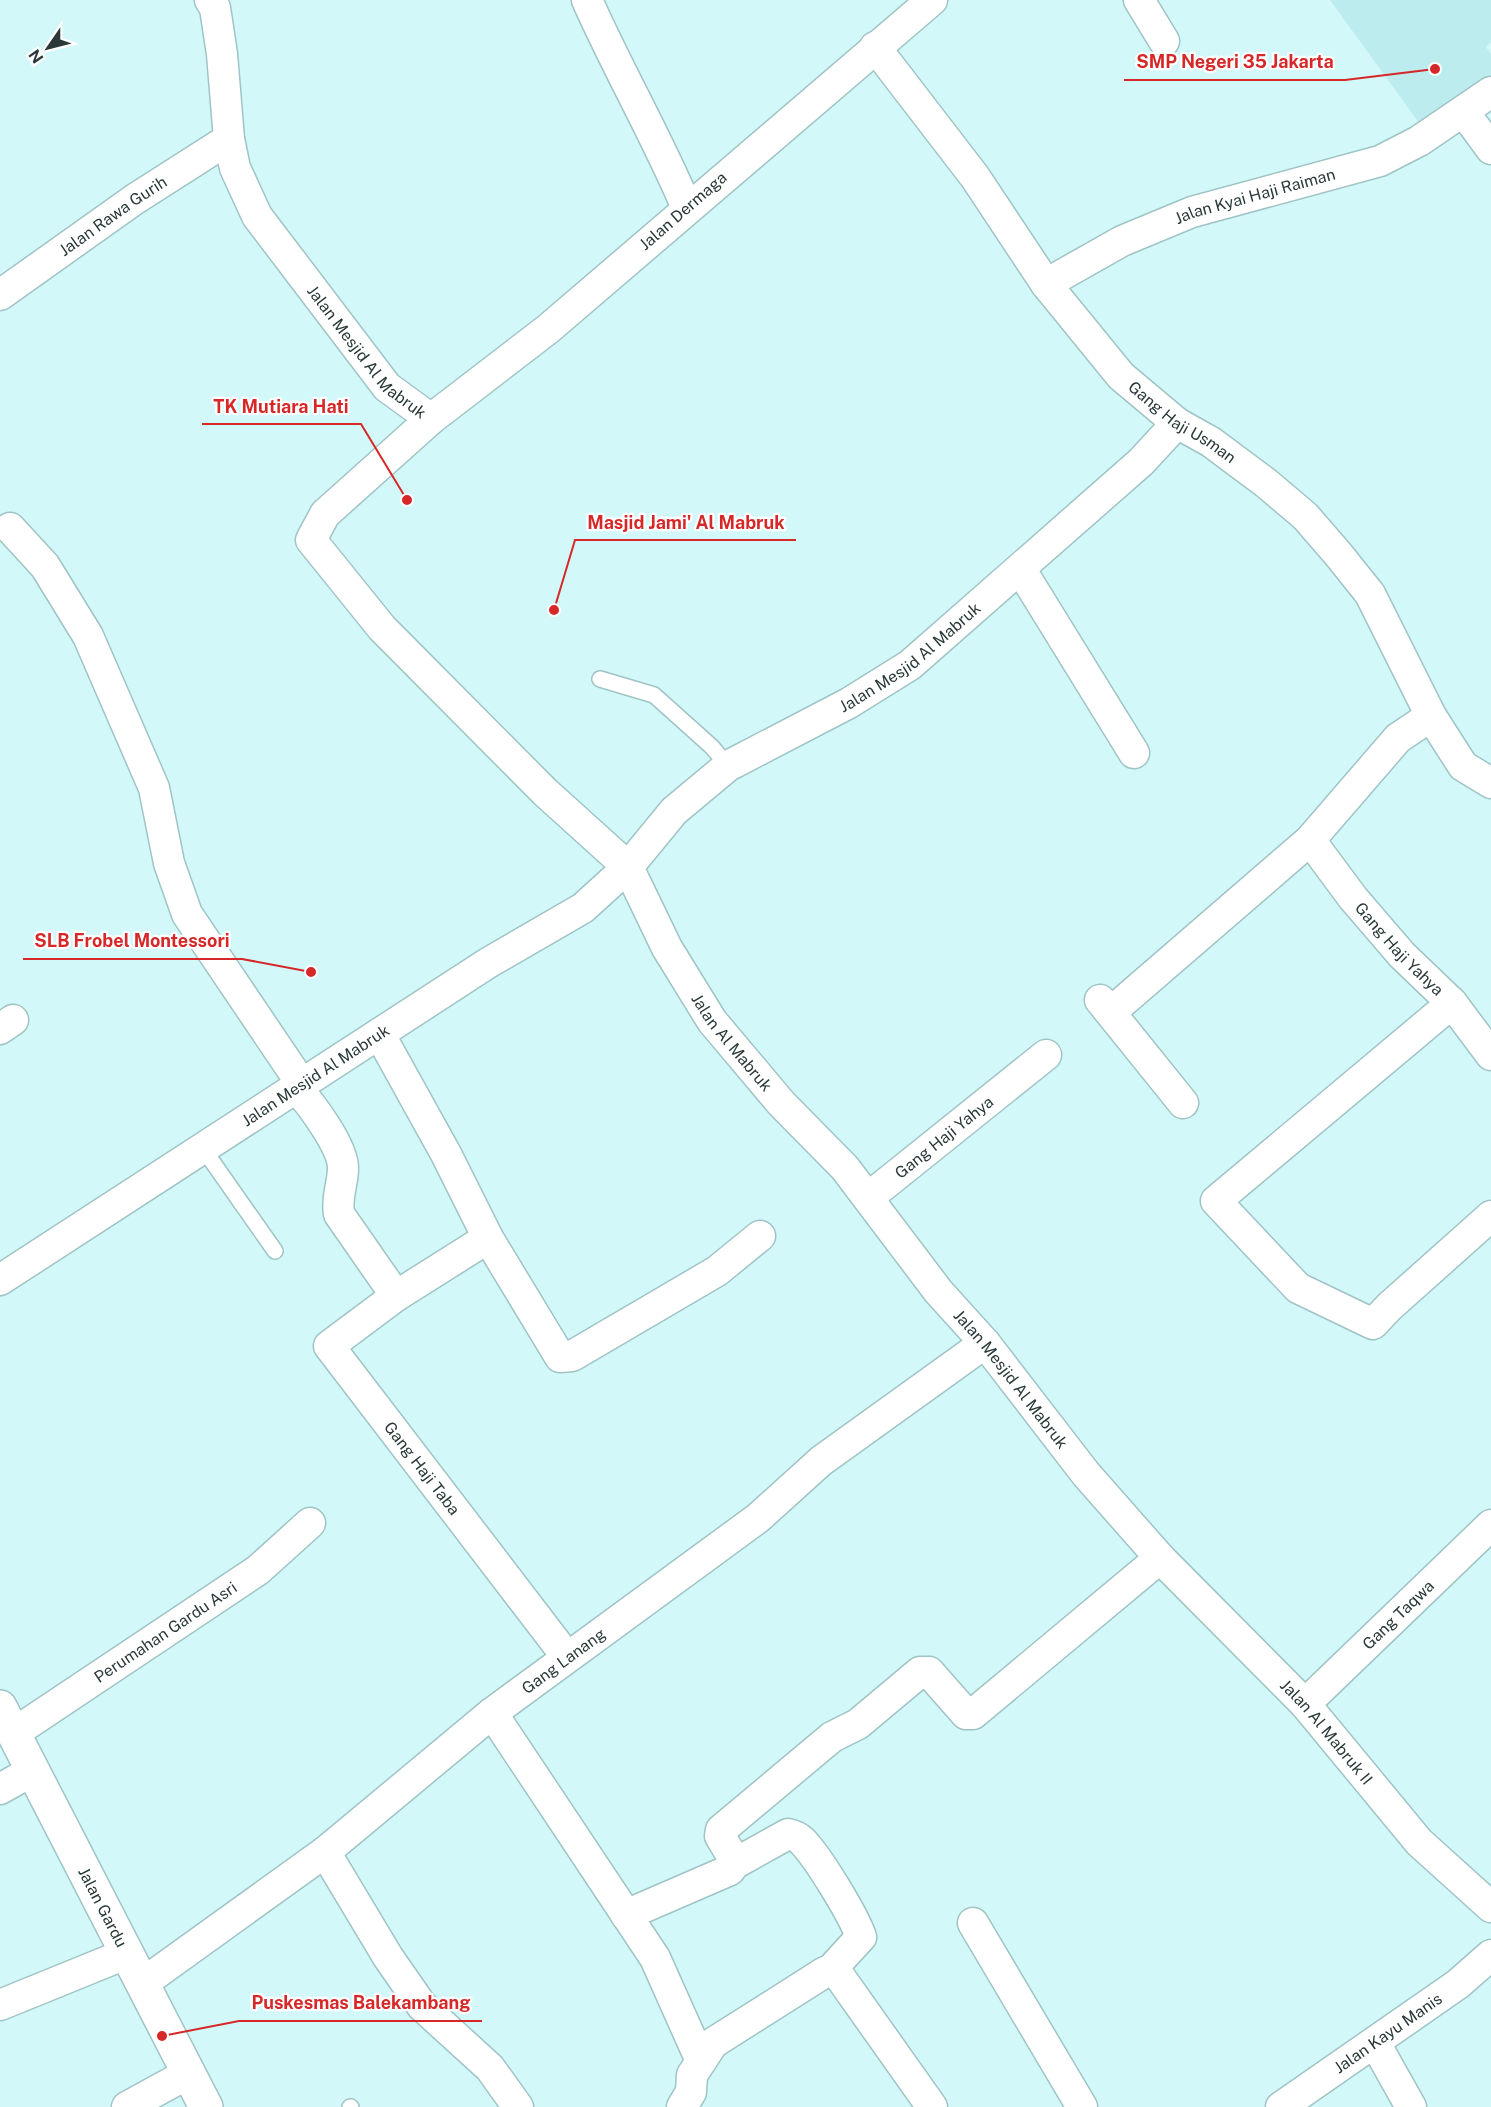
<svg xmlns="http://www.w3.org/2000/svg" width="1491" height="2107" viewBox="0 0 1491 2107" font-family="'Public Sans',sans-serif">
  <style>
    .built { fill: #bdecee }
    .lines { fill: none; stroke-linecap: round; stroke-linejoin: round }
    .lane-casing { stroke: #a0c4c5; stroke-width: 18 }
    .street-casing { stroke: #a0c4c5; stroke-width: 33 }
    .secondary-casing { stroke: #a0c4c5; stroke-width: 36 }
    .lane { stroke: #fff; stroke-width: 15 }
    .street { stroke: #fff; stroke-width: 30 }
    .secondary { stroke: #fff; stroke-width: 33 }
    .labels { text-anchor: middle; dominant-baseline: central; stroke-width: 4.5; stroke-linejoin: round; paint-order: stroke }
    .street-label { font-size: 16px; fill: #2b393a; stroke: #fff }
    .leader { fill: none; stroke: #d62828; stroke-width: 2 }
    .callout-dot { fill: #d62828; stroke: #fff; stroke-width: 2 }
    .callout-label { font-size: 18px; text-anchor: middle; font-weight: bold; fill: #d62828; stroke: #fff; stroke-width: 4.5; stroke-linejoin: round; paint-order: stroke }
  </style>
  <rect width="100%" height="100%" fill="#d3f8fa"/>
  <!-- built -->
  <path class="built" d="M 1330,0 L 1491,0 L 1491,42 L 1486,47 L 1491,54 L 1491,83 L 1425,131 Z"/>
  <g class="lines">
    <!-- lane casing -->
    <g class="lane-casing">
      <path id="lane" d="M 600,679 L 654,695 L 712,747 L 728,766
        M 202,1147 L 275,1251
        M 350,2107 L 351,2107"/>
    </g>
    <!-- street casing -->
    <g class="street-casing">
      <g id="street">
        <path id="s1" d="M 210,0 L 215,8 L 222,54 L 229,139 L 235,168 L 257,216 L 387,387 L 431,419"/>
        <path d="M 587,0 C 618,70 657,137 687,208"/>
        <path id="s2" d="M 932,0 L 548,329 L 431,419 L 325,514 L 311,540 L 382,628 L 545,792 L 628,867 L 667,948 L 712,1021 L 781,1103 L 845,1168 L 938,1291 L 985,1343 L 1086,1474 L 1160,1558 L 1305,1704 L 1419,1842 L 1491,1907"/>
        <path d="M 1139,0 L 1164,41"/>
        <path id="s3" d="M 875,47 L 975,177 L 1046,284 L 1121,376 L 1177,423 L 1211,442 L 1266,483 L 1305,516 L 1338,554 L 1370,594 L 1431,716 L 1463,766 L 1491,783"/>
        <path d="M 1464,112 L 1491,149"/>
        <path id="s4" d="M 1046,284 L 1122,241 L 1192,212 L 1380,161 L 1419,141 L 1491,92"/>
        <path id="s5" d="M 0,295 L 135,199 L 229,139"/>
        <path d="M 10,528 L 45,566 L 88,636 L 154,788 L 169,863 L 187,914 L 301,1083"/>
        <path d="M 1021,570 L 1134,753"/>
        <path id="s6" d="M 1310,840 L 1353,898 L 1402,955 L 1452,1003 L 1491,1055"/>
        <path d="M 1100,1000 L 1183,1103"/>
        <path d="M 1452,1003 L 1216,1201 L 1298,1288 L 1373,1324 L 1389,1307 L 1491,1216"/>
        <path d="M 1111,1012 L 1310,840 L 1398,738 L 1431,716"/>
        <path d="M 0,1029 L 13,1020"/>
        <path d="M 380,1035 L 446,1154 L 488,1238 L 560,1357 L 572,1356 L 717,1271 L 760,1236"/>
        <path d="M 296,1087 C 310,1103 343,1146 343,1168 C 343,1185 336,1195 339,1214 L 396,1296"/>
        <path id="s7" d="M 869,1197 L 1046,1055"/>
        <path id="s8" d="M 488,1238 L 396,1296 L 329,1346 L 567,1657"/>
        <path id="s9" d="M 0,1280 L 488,963 L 583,908 L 628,867 L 674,811 L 728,766 L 849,703 L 910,665 L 1141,462 L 1177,423"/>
        <path id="s10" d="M 1305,1704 L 1491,1525"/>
        <path d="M 492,1713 L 655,1958 L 701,2061"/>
        <path id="s11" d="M 14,1733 L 258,1570 L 310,1523"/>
        <path d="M 0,1789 L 32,1771"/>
        <path d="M 325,1852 L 388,1957 L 422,2006 L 490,2068 L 518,2107"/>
        <path d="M 734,1864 L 788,1834 C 792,1835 798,1837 801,1840 C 817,1855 854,1916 861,1937 L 829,1972"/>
        <path d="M 626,1915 L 730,1870 L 735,1861 L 720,1836 L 721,1830 L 832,1737 L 858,1724 L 920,1672 L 929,1672 L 966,1714 L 973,1714 L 1160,1558"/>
        <path d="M 973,1923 L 1082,2107"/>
        <path id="s12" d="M 143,1983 L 325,1852 L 492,1713 L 758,1518 L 821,1461 L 985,1343"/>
        <path d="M 0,2005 L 128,1953"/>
        <path d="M 1375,2043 L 1411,2107"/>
        <path d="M 127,2107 L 189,2073"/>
        <path d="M 682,2107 L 691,2092 L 692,2075 L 713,2043 L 825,1972 L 833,1972 L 840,1977 L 932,2107"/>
        <path id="s13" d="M 1281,2107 L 1458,1984 L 1491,1955"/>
      </g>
    </g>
    <!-- secondary casing -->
    <g class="secondary-casing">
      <g id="secondary">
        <path id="s14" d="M 0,1707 L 206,2107"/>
      </g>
    </g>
    <!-- lane -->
    <use href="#lane" class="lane"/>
    <!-- street -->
    <use href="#street" class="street"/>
    <!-- secondary -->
    <use href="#secondary" class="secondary"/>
  </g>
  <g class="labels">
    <!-- street labels -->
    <g class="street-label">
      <text stroke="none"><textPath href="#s4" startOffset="228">Jalan Kyai Haji Raiman</textPath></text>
      <text transform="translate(683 211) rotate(-41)">Jalan Dermaga</text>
      <text stroke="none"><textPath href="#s5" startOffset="138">Jalan Rawa Gurih</textPath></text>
      <text stroke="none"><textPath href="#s1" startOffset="399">Jalan Mesjid Al Mabruk</textPath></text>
      <text stroke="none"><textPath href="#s3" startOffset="488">Gang Haji Usman</textPath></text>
      <text stroke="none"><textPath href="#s9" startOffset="1108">Jalan Mesjid Al Mabruk</textPath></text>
      <text stroke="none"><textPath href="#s6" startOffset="141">Gang Haji Yahya</textPath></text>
      <text stroke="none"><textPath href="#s2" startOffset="1486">Jalan Al Mabruk</textPath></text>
      <text stroke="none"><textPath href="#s9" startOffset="376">Jalan Mesjid Al Mabruk</textPath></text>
      <text stroke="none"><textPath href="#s7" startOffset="96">Gang Haji Yahya</textPath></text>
      <text stroke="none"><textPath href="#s2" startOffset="1924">Jalan Mesjid Al Mabruk</textPath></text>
      <text stroke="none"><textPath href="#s8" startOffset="346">Gang Haji Taba</textPath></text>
      <text stroke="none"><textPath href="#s10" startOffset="129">Gang Taqwa</textPath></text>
      <text stroke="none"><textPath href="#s11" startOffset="182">Perumahan Gardu Asri</textPath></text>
      <text stroke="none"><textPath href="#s12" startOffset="530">Gang Lanang</textPath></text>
      <text stroke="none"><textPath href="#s2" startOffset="2398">Jalan Al Mabruk II</textPath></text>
      <text stroke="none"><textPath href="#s14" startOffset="225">Jalan Gardu</textPath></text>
      <text stroke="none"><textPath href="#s13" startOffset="130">Jalan Kayu Manis</textPath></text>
    </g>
  </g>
  <!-- callouts -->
  <path class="leader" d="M1435 69L1345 80H1124M407 500L361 424H202M554 610L575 540H796M311 972L242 959H23M162 2036L239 2021H482"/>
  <g class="callout-dot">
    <circle cx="1435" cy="69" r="6"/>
    <circle cx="407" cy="500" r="6"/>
    <circle cx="554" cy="610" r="6"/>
    <circle cx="311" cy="972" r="6"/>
    <circle cx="162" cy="2036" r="6"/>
  </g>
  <g class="callout-label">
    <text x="1235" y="68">SMP Negeri 35 Jakarta</text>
    <text x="281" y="413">TK Mutiara Hati</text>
    <text x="686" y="529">Masjid Jami' Al Mabruk</text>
    <text x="132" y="947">SLB Frobel Montessori</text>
    <text x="361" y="2009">Puskesmas Balekambang</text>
  </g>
  <!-- north arrow -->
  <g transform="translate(48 48) rotate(235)" stroke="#ffffff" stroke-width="4.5" paint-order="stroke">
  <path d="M0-4.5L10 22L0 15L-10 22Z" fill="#2b393a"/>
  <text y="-9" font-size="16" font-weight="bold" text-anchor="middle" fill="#2b393a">N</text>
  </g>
</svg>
